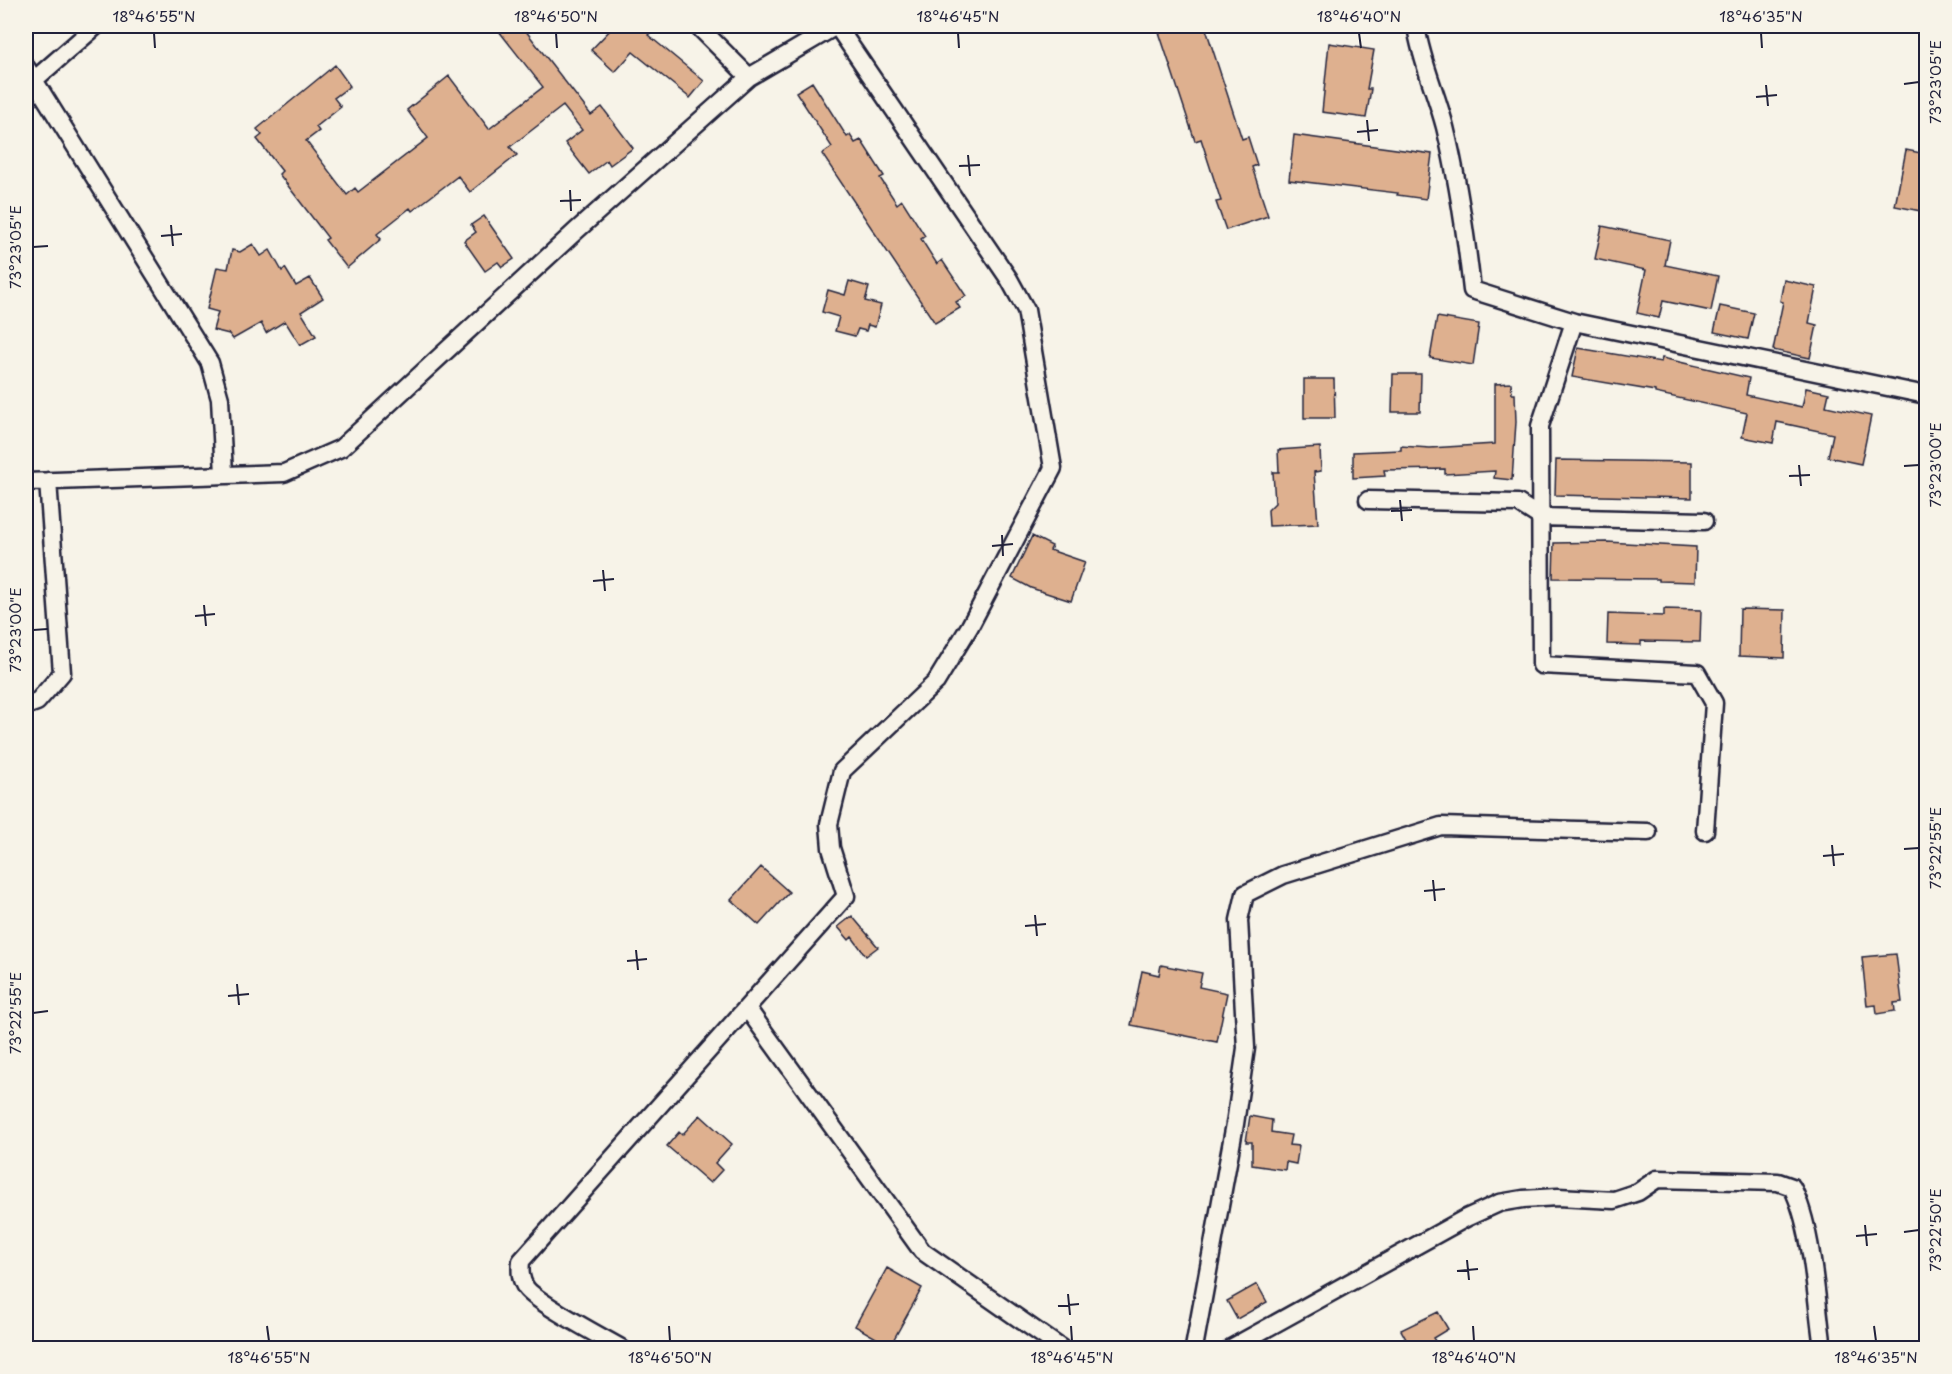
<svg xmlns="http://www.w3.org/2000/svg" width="1952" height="1374" viewBox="0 0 1952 1374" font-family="'Playpen Sans',sans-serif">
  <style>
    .building { fill: #deb08f; stroke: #22223b; stroke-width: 1.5 }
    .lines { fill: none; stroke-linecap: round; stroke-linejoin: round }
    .street-casing { stroke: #22223b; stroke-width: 21 }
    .street { stroke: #f7f3e8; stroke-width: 16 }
    .ticks { fill: none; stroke: #22223b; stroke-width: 2 }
    .neatline { fill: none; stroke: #22223b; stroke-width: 2 }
    .ticks-label { font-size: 15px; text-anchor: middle; fill: #22223b }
  </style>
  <rect width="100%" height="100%" fill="#f7f3e8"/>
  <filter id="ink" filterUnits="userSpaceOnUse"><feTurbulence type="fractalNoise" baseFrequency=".0167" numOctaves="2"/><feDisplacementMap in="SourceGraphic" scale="12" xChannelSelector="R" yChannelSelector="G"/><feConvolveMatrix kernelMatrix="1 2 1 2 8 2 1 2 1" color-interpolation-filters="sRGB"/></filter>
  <g filter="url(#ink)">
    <!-- building -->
    <path class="building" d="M 495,26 L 522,26 L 591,115 L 602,107 L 633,148 L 610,165 L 607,160 L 589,174 L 565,143 L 582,130 L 563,106 L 510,147 L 517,155 L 470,192 L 458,176 L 412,211 L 410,208 L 377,234 L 381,239 L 347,268 L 325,240 L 328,238 L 279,174 L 282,171 L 257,139 L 262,135 L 257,129 L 335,65 L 350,86 L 334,98 L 341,107 L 316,127 L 319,131 L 306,141 L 347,195 L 355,188 L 358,192 L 428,138 L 407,110 L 449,76 L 489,129 L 543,87 Z
      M 614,26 L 657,26 L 648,35 L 704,81 L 690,98 L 633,52 L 615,72 L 591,50 Z
      M 1157,26 L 1205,26 L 1242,139 L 1248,137 L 1257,165 L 1252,167 L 1268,216 L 1226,230 L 1216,202 L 1221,201 L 1201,139 L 1195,141 Z
      M 1329,43 L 1374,50 L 1367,89 L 1371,89 L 1366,118 L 1322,112 Z
      M 812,82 L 847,137 L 850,135 L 855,143 L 861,140 L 884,176 L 880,178 L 897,204 L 902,200 L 925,236 L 921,239 L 937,264 L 942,260 L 966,296 L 956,302 L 960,308 L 935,323 L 822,154 L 832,147 L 796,92 Z
      M 1294,135 L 1432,154 L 1426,199 L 1397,195 L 1398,193 L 1289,180 Z
      M 1906,150 L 1926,154 L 1926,212 L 1895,206 Z
      M 484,216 L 514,259 L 502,267 L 498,262 L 485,271 L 464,241 L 476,232 L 471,225 Z
      M 1602,226 L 1670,240 L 1665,265 L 1718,276 L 1711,311 L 1663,301 L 1659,318 L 1637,313 L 1646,270 L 1595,259 Z
      M 253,244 L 261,256 L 270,250 L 282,271 L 285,268 L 296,286 L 310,278 L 323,298 L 301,312 L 316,336 L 300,345 L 285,321 L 266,333 L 261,323 L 233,339 L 229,334 L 213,330 L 218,312 L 207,309 L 217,267 L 228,269 L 232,250 L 240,252 Z
      M 1784,280 L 1816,287 L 1809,323 L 1817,325 L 1810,358 L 1773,350 L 1783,302 L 1780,301 Z
      M 849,281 L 869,287 L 865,301 L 881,305 L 875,327 L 868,325 L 866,331 L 858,329 L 855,336 L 835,331 L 839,317 L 822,312 L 828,290 L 845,295 Z
      M 1720,306 L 1754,313 L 1748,339 L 1714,332 Z
      M 1437,317 L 1479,324 L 1473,365 L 1430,358 Z
      M 1578,348 L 1661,362 L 1662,358 L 1749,378 L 1746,395 L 1802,407 L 1806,388 L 1829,393 L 1826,406 L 1871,416 L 1861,464 L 1828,457 L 1833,434 L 1777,422 L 1773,443 L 1742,437 L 1747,413 L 1655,393 L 1655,391 L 1572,377 Z
      M 1393,374 L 1421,374 L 1420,412 L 1392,412 Z
      M 1304,379 L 1334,379 L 1335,418 L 1304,418 Z
      M 1511,383 L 1512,394 L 1515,394 L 1516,422 L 1512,480 L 1494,478 L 1495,471 L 1445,474 L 1445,469 L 1384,470 L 1385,476 L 1353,478 L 1353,452 L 1401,450 L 1401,446 L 1430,448 L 1495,444 L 1495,384 Z
      M 1320,447 L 1321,471 L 1314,472 L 1318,524 L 1269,526 L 1268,510 L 1275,503 L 1273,472 L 1279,472 L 1278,450 Z
      M 1556,460 L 1692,462 L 1692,498 L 1555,495 Z
      M 1032,536 L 1052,546 L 1050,550 L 1085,562 L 1071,601 L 1031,588 L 1012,578 Z
      M 1607,542 L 1696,547 L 1695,582 L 1659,581 L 1659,579 L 1553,578 L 1554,543 Z
      M 1664,609 L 1701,610 L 1700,642 L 1641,641 L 1641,645 L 1607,644 L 1608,614 L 1664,616 Z
      M 1740,609 L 1785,610 L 1784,658 L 1739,656 Z
      M 761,867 L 789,892 L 759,925 L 731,900 Z
      M 852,916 L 878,947 L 866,956 L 852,937 L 849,940 L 838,927 Z
      M 1896,954 L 1902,1002 L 1894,1003 L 1895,1011 L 1877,1014 L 1876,1005 L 1867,1006 L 1862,957 Z
      M 1161,965 L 1202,973 L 1199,987 L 1227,993 L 1217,1042 L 1131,1025 L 1142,971 L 1159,975 Z
      M 700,1115 L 732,1144 L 715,1163 L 722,1170 L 710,1183 L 667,1146 L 679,1132 L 682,1135 Z
      M 1250,1116 L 1272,1120 L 1271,1132 L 1291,1135 L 1289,1145 L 1299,1146 L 1296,1164 L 1286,1162 L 1285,1170 L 1252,1165 L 1252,1142 L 1246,1142 Z
      M 887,1268 L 922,1288 L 890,1346 L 855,1326 Z
      M 1257,1284 L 1267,1302 L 1237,1319 L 1227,1301 Z
      M 1438,1312 L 1448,1329 L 1433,1338 L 1440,1348 L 1411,1348 L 1401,1330 Z"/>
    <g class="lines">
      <!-- street casing -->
      <g class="street-casing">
        <path id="street" d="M 698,26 L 749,77
          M 1416,26 C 1421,61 1436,92 1445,127 C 1458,180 1466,236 1472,290 L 1574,322 L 1540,426 L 1541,665 L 1697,673 L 1714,703 L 1705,831
          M 26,67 L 210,363 L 220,399 L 224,474
          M 26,87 L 96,26
          M 1574,322 L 1926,395
          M 26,482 L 284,473 L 341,448 L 577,230 L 749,77 L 836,26
          M 1368,500 L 1518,503 L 1540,517 L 1704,521
          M 26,706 L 37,702 L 62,673 L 48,481
          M 747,1008 L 922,1251 L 1061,1348
          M 621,1348 C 602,1337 537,1303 526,1288 C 520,1279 520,1271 521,1261 L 846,896 L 831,848 L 829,824 L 842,771 L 936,682 L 970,626 L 1053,468 L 1026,310 L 1009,279 L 837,26
          M 1194,1348 L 1235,1124 L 1246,1048 L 1239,920 L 1245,894 L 1283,875 L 1441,826 L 1648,832
          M 1231,1348 L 1466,1218 L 1499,1203 L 1523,1199 L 1558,1197 L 1614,1200 L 1638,1192 L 1657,1179 L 1778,1182 L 1792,1187 C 1813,1228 1816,1301 1823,1348"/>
      </g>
      <!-- street -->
      <use href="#street" class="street"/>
    </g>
  </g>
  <!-- ticks -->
  <path class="ticks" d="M 154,33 L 155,48M 556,33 L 557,48M 958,33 L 959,48M 1359,33 L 1361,48M 1761,33 L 1762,48M 1904,84 L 1919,82M 1766,85 L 1768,106M 1756,97 L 1777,95M 1367,120 L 1369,141M 1357,132 L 1378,130M 968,155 L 970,176M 959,166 L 980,165M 570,190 L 571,211M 560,201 L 581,200M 171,225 L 173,246M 161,236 L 182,234M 33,247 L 48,246M 1799,465 L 1801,486M 1904,466 L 1919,465M 1789,476 L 1810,475M 1400,500 L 1402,521M 1391,511 L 1412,510M 1002,535 L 1003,556M 992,546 L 1013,544M 603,570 L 605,591M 593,581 L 614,579M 204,605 L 206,626M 195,616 L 215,614M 33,630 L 48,629M 1832,845 L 1834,866M 1904,849 L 1919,848M 1823,856 L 1844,854M 1433,880 L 1435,901M 1424,891 L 1445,889M 1035,915 L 1037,936M 1025,926 L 1046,924M 636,950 L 638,970M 627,961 L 647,959M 237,984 L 239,1005M 228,996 L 249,994M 33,1013 L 48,1011M 1865,1225 L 1867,1246M 1904,1232 L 1919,1230M 1856,1236 L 1877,1234M 1467,1260 L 1469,1280M 1457,1271 L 1478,1269M 1068,1294 L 1070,1315M 1058,1306 L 1079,1304M 267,1326 L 269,1341M 669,1326 L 670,1341M 1071,1326 L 1072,1341M 1473,1326 L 1474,1341M 1874,1326 L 1876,1341"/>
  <!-- margin -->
  <rect width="1952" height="1374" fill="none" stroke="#f7f3e8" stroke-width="66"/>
  <rect x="33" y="33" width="1886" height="1308" class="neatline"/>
  <g class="ticks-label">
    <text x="154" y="22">18°46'55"N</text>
    <text x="556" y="22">18°46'50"N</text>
    <text x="958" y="22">18°46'45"N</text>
    <text x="1359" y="22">18°46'40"N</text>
    <text x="1761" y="22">18°46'35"N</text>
    <text transform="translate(1936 82) rotate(-90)" y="5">73°23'05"E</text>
    <text transform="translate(16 247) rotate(-90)" y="5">73°23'05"E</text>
    <text transform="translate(1936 465) rotate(-90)" y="5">73°23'00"E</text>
    <text transform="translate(16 630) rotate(-90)" y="5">73°23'00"E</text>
    <text transform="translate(1936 848) rotate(-90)" y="5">73°22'55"E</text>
    <text transform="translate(16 1013) rotate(-90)" y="5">73°22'55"E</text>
    <text transform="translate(1936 1230) rotate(-90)" y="5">73°22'50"E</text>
    <text x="269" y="1363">18°46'55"N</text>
    <text x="670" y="1363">18°46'50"N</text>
    <text x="1072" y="1363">18°46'45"N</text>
    <text x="1474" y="1363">18°46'40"N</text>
    <text x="1876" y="1363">18°46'35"N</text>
  </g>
</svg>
